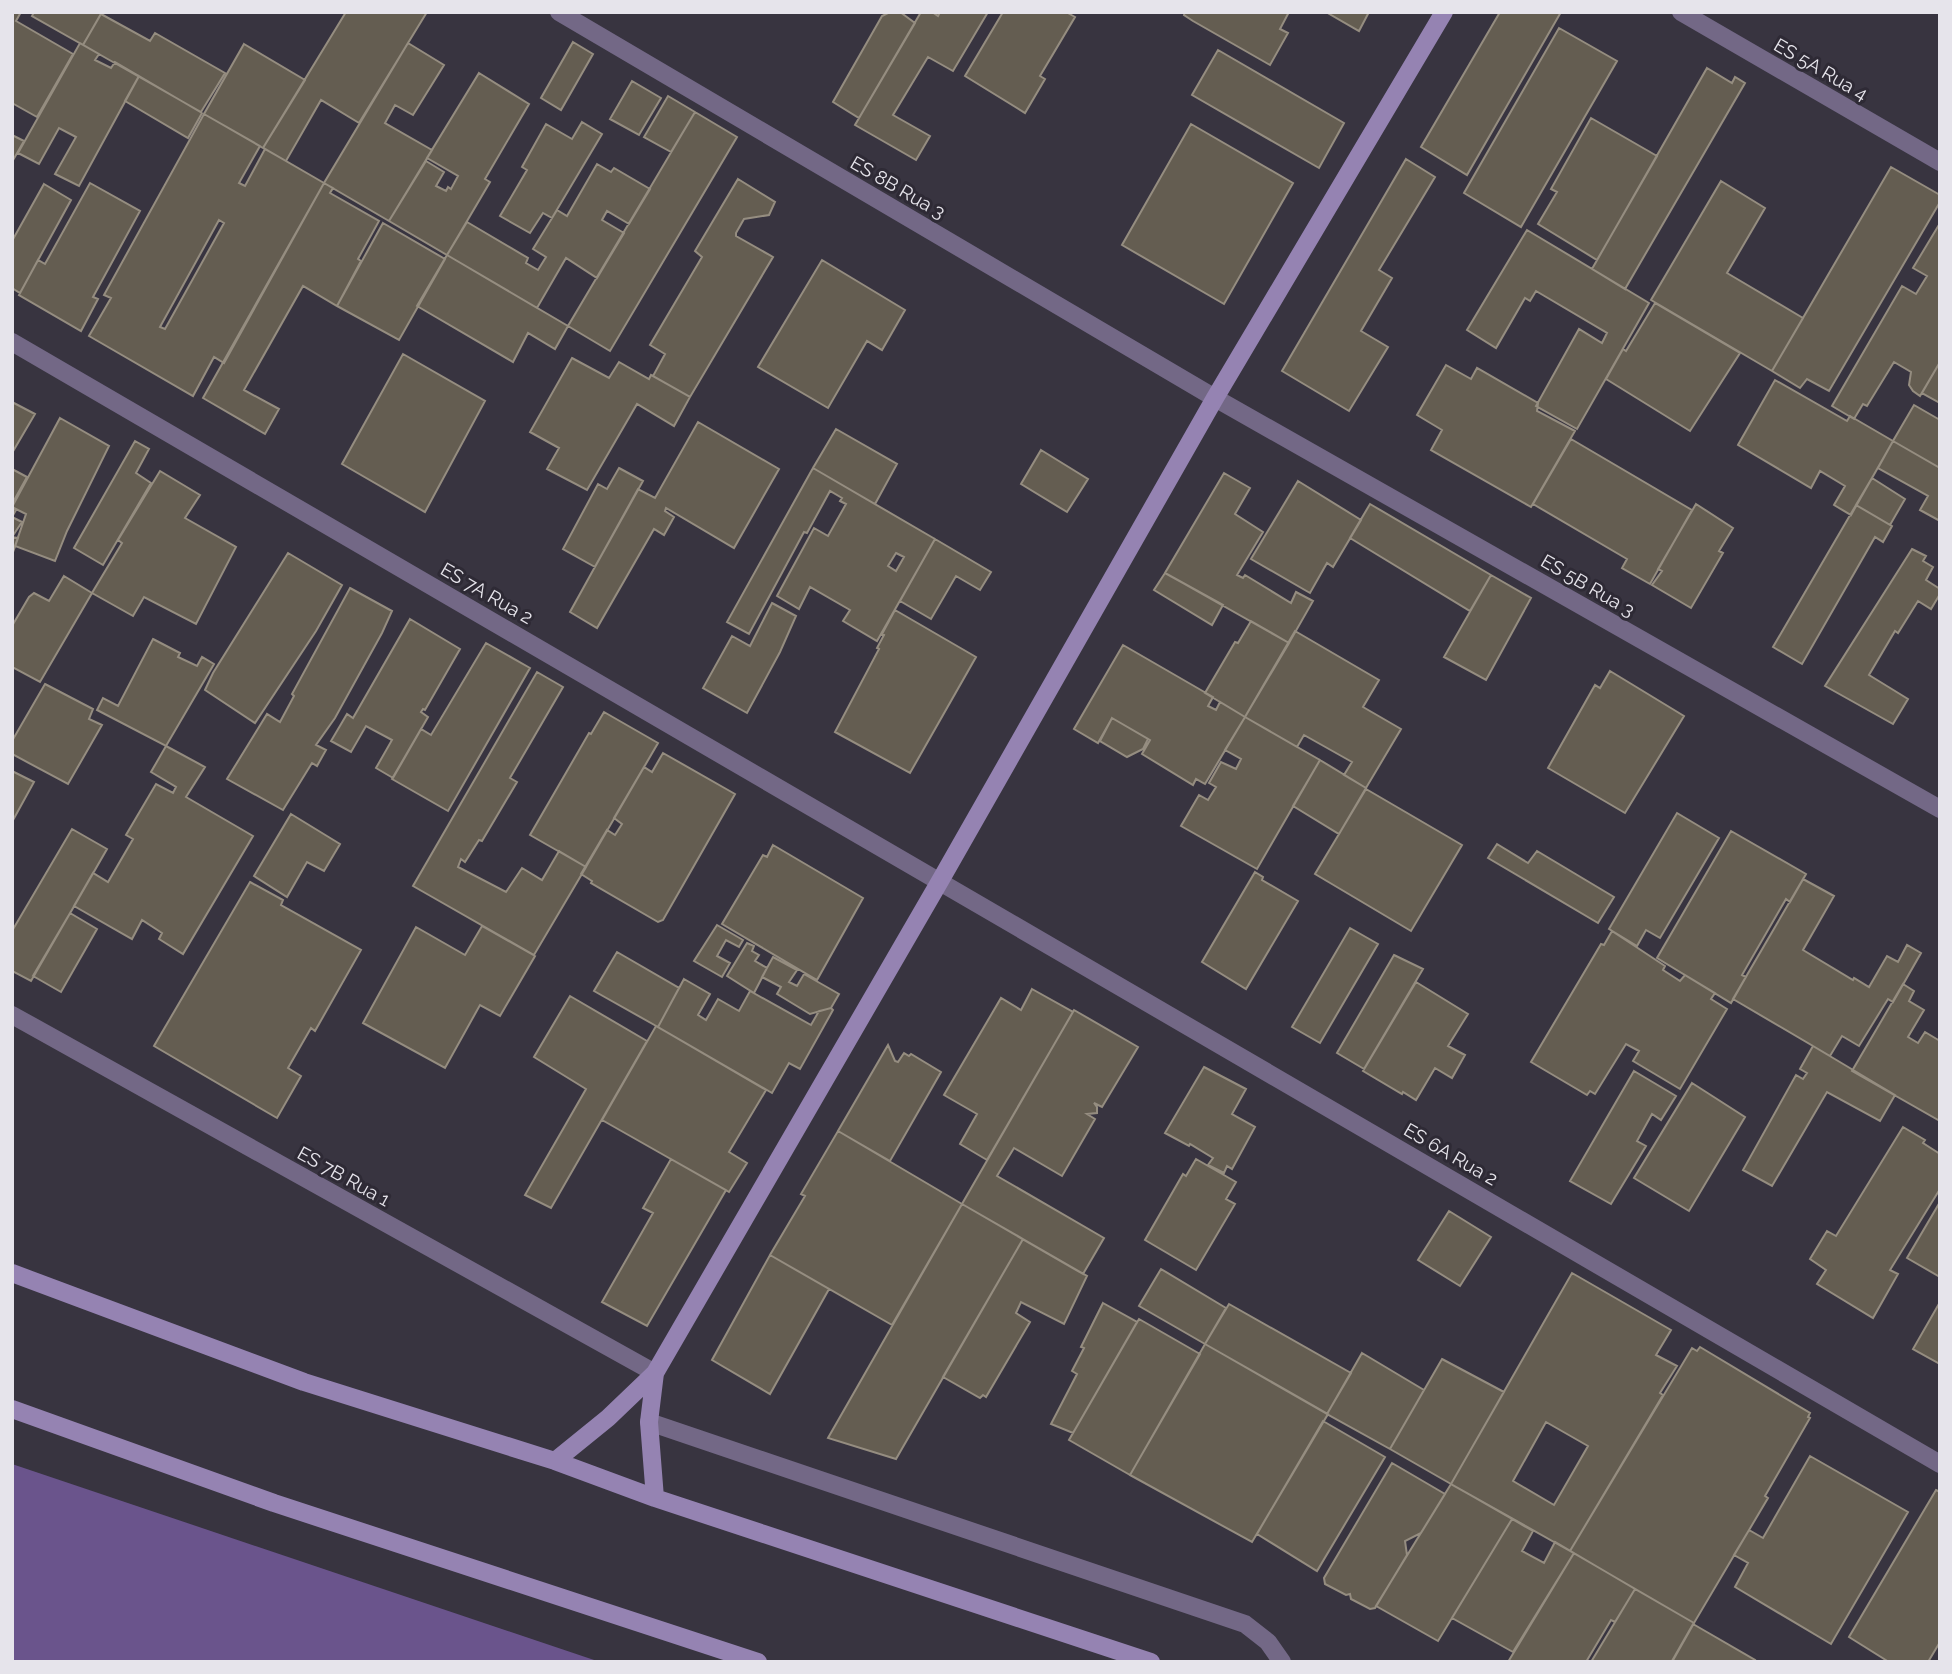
<svg xmlns="http://www.w3.org/2000/svg" width="1952" height="1674" viewBox="0 0 1952 1674" font-family="Raleway,sans-serif">
  <style>
    .green { fill: #6a548c }
    .building { fill: #645d51; stroke: #958d80; stroke-width: 2; fill-rule: evenodd }
    .lines { fill: none; stroke-linecap: round; stroke-linejoin: round }
    .lane { stroke: #736886; stroke-width: 18 }
    .street { stroke: #736886; stroke-width: 18 }
    .secondary { stroke: #9583b2; stroke-width: 18 }
    .labels { text-anchor: middle; dominant-baseline: central; stroke-width: 6; stroke-linejoin: round; paint-order: stroke }
    .street-label { font-size: 19px; fill: #e6e4eb; stroke: #2e2a35 }
  </style>
  <rect width="100%" height="100%" fill="#383440"/>
  <!-- green -->
  <path class="green" d="M 12,1464 L 600,1662 L 12,1662 Z"/>
  <!-- building -->
  <path class="building" d="M 12,12 L 21,12 L 16,21 L 73,54 L 37,117 L 12,103 Z
    M 34,12 L 102,12 L 83,45 L 32,16 Z
    M 346,12 L 427,12 L 359,123 L 321,100 L 286,161 L 263,148 Z
    M 890,12 L 900,12 L 915,23 L 859,118 L 833,102 L 882,16 Z
    M 921,12 L 932,12 L 938,16 L 940,12 L 988,12 L 953,71 L 928,57 L 893,115 L 930,136 L 916,160 L 855,125 Z
    M 1003,12 L 1066,12 L 1075,17 L 1040,76 L 1045,79 L 1025,113 L 965,76 Z
    M 1185,12 L 1289,12 L 1280,29 L 1288,33 L 1270,65 L 1193,21 L 1184,15 Z
    M 1326,12 L 1369,12 L 1359,31 Z
    M 1500,12 L 1561,12 L 1467,175 L 1421,147 Z
    M 101,14 L 150,41 L 155,33 L 225,73 L 201,112 L 83,45 Z
    M 1559,28 L 1617,61 L 1521,227 L 1464,193 Z
    M 573,42 L 593,54 L 561,110 L 541,98 Z
    M 80,43 L 99,54 L 95,60 L 111,68 L 115,62 L 139,76 L 79,186 L 55,174 L 76,137 L 59,128 L 39,164 L 18,153 Z
    M 408,43 L 444,65 L 413,115 L 395,105 L 385,123 L 432,150 L 389,221 L 324,183 Z
    M 244,44 L 305,80 L 263,148 L 204,114 Z
    M 1218,50 L 1344,123 L 1319,168 L 1192,95 Z
    M 1707,68 L 1732,83 L 1735,77 L 1745,83 L 1625,289 L 1592,269 Z
    M 479,73 L 529,104 L 485,179 L 490,182 L 447,255 L 389,221 L 426,161 L 444,172 L 436,186 L 446,191 L 448,187 L 451,189 L 458,176 L 427,158 Z
    M 139,76 L 202,113 L 188,138 L 125,101 Z
    M 632,81 L 661,98 L 639,135 L 610,119 Z
    M 668,96 L 695,112 L 671,152 L 644,137 Z
    M 695,112 L 737,137 L 610,351 L 568,326 Z
    M 204,114 L 260,146 L 239,183 L 245,186 L 265,149 L 324,183 L 224,363 L 214,357 L 193,396 L 89,336 L 111,298 L 104,295 ZM 219,220 L 224,223 L 165,329 L 160,327 Z
    M 1591,118 L 1657,156 L 1597,260 L 1538,224 L 1557,192 L 1551,189 Z
    M 582,122 L 602,134 L 552,218 L 543,213 L 530,233 L 500,216 L 527,170 L 522,167 L 546,124 L 572,139 Z
    M 1191,124 L 1293,183 L 1224,304 L 1122,245 Z
    M 12,135 L 24,141 L 12,162 Z
    M 1406,159 L 1435,177 L 1379,270 L 1392,278 L 1361,331 L 1388,347 L 1349,411 L 1282,371 Z
    M 597,164 L 611,172 L 614,168 L 650,189 L 629,224 L 607,211 L 602,220 L 624,233 L 597,278 L 566,258 L 537,308 L 447,255 L 467,222 L 528,258 L 526,263 L 538,270 L 546,257 L 533,249 L 557,210 L 567,216 Z
    M 1891,167 L 1940,195 L 1940,202 L 1829,391 L 1807,379 L 1800,388 L 1772,371 Z
    M 738,179 L 775,202 L 769,215 L 744,219 L 736,233 L 736,236 L 773,257 L 690,397 L 653,376 L 665,354 L 650,345 L 702,257 L 695,251 Z
    M 1721,181 L 1765,208 L 1727,273 L 1803,318 L 1772,371 L 1651,300 Z
    M 90,183 L 140,211 L 93,297 L 98,299 L 81,331 L 19,295 L 38,260 L 45,264 Z
    M 324,183 L 333,188 L 330,193 L 379,221 L 358,259 L 361,261 L 337,306 L 303,286 L 244,390 L 279,409 L 265,434 L 203,398 Z
    M 44,184 L 71,200 L 20,293 L 12,288 L 12,241 Z
    M 383,223 L 445,259 L 399,340 L 337,306 Z
    M 1940,223 L 1940,362 L 1920,396 L 1913,391 L 1909,385 L 1911,372 L 1894,362 L 1867,406 L 1863,404 L 1854,419 L 1832,406 L 1902,286 L 1916,294 L 1927,276 L 1913,268 Z
    M 1527,230 L 1649,303 L 1577,429 L 1536,406 L 1579,329 L 1602,343 L 1607,333 L 1536,291 L 1530,301 L 1525,298 L 1496,348 L 1467,330 Z
    M 447,255 L 568,326 L 555,349 L 528,333 L 513,362 L 417,306 Z
    M 822,260 L 905,310 L 882,350 L 867,341 L 828,408 L 758,367 Z
    M 1655,303 L 1740,353 L 1690,431 L 1606,379 L 1623,349 L 1626,351 Z
    M 403,354 L 485,401 L 425,512 L 342,464 Z
    M 572,358 L 609,378 L 619,362 L 649,379 L 651,375 L 690,397 L 674,426 L 637,404 L 587,490 L 547,469 L 559,448 L 530,432 Z
    M 1940,362 L 1940,403 L 1922,393 Z
    M 1446,365 L 1471,379 L 1477,368 L 1538,403 L 1537,411 L 1575,431 L 1531,507 L 1431,450 L 1442,430 L 1417,415 Z
    M 1775,380 L 1847,421 L 1850,416 L 1893,441 L 1851,515 L 1834,505 L 1845,486 L 1820,471 L 1811,488 L 1738,445 Z
    M 12,402 L 35,414 L 12,453 Z
    M 1914,405 L 1940,420 L 1940,468 L 1893,441 Z
    M 60,418 L 109,446 L 67,531 L 55,561 L 15,546 L 26,514 L 12,507 Z
    M 698,422 L 779,469 L 734,548 L 666,508 L 665,511 L 674,517 L 664,535 L 654,529 L 597,628 L 570,612 L 638,489 L 655,498 Z
    M 836,429 L 897,464 L 875,504 L 813,468 Z
    M 1571,439 L 1692,510 L 1650,584 L 1622,568 L 1627,559 L 1533,504 Z
    M 135,441 L 149,449 L 136,473 L 151,483 L 103,565 L 74,548 Z
    M 1893,441 L 1940,468 L 1940,521 L 1920,510 L 1928,496 L 1878,468 Z
    M 1041,450 L 1088,479 L 1067,512 L 1021,484 Z
    M 619,468 L 643,481 L 595,567 L 563,549 L 598,484 L 607,489 Z
    M 813,468 L 935,539 L 877,641 L 843,621 L 850,610 L 810,587 L 799,609 L 777,596 L 814,528 L 828,536 L 846,504 L 840,501 L 842,498 L 830,491 L 807,533 L 804,532 L 749,634 L 727,622 ZM 896,553 L 904,557 L 896,571 L 888,566 Z
    M 12,469 L 27,477 L 12,504 Z
    M 160,471 L 200,495 L 185,518 L 236,547 L 196,624 L 144,597 L 133,616 L 92,593 L 122,543 L 118,540 Z
    M 1224,473 L 1250,488 L 1235,514 L 1263,532 L 1237,575 L 1243,578 L 1245,575 L 1291,603 L 1296,592 L 1313,601 L 1289,643 L 1165,573 Z
    M 1872,478 L 1905,499 L 1890,525 L 1856,505 Z
    M 1298,481 L 1361,520 L 1333,567 L 1327,563 L 1310,593 L 1251,559 Z
    M 1370,504 L 1491,575 L 1470,611 L 1350,538 Z
    M 1696,504 L 1733,528 L 1719,551 L 1723,553 L 1691,608 L 1652,585 L 1662,571 L 1658,569 Z
    M 1856,505 L 1892,526 L 1883,542 L 1875,537 L 1802,664 L 1773,647 Z
    M 12,509 L 16,510 L 12,517 L 22,522 L 12,537 L 18,538 L 12,555 Z
    M 935,539 L 991,572 L 980,590 L 956,576 L 931,619 L 900,601 Z
    M 1912,549 L 1926,556 L 1923,561 L 1933,567 L 1926,580 L 1940,589 L 1940,594 L 1931,609 L 1918,601 L 1898,633 L 1895,631 L 1869,675 L 1908,699 L 1893,724 L 1825,686 Z
    M 288,553 L 342,585 L 316,631 L 255,723 L 205,690 L 213,673 Z
    M 1165,573 L 1223,605 L 1212,625 L 1154,590 Z
    M 1491,575 L 1531,598 L 1486,680 L 1444,657 Z
    M 64,576 L 92,593 L 40,682 L 12,667 L 12,626 L 29,597 L 34,593 L 49,601 Z
    M 350,588 L 392,611 L 382,633 L 335,718 L 316,745 L 326,750 L 317,766 L 312,763 L 283,810 L 227,779 L 267,714 L 280,722 L 294,696 L 292,694 Z
    M 772,603 L 796,616 L 780,652 L 747,713 L 703,688 L 732,636 L 750,646 Z
    M 895,610 L 976,657 L 910,773 L 835,732 L 879,649 L 877,648 L 884,635 L 882,634 Z
    M 410,619 L 460,649 L 425,710 L 423,709 L 421,712 L 428,717 L 393,778 L 376,768 L 392,740 L 366,726 L 351,752 L 331,741 L 347,714 L 353,718 Z
    M 1251,621 L 1289,643 L 1245,717 L 1205,693 L 1235,642 L 1238,643 Z
    M 1295,631 L 1379,680 L 1363,707 L 1401,729 L 1366,788 L 1344,775 L 1352,762 L 1304,735 L 1297,747 L 1245,717 Z
    M 153,639 L 180,653 L 178,657 L 197,666 L 202,657 L 214,664 L 166,746 L 97,710 L 103,698 L 118,706 Z
    M 486,643 L 530,668 L 448,811 L 392,779 L 421,729 L 431,735 Z
    M 1123,645 L 1213,697 L 1208,706 L 1216,710 L 1220,702 L 1245,717 L 1205,784 L 1196,779 L 1193,785 L 1142,754 L 1150,740 L 1112,718 L 1098,743 L 1074,729 Z
    M 1610,671 L 1684,716 L 1625,813 L 1548,768 L 1595,685 L 1600,688 Z
    M 537,672 L 563,687 L 510,778 L 517,782 L 482,841 L 479,840 L 465,862 L 461,859 L 458,867 L 506,892 L 522,868 L 542,880 L 559,851 L 586,867 L 534,955 L 413,886 Z
    M 45,684 L 93,709 L 89,719 L 102,725 L 68,784 L 12,754 L 12,741 Z
    M 604,712 L 658,743 L 586,867 L 530,835 L 589,733 L 591,734 Z
    M 1245,717 L 1320,760 L 1257,869 L 1181,826 L 1199,795 L 1208,800 L 1216,787 L 1209,783 L 1221,762 L 1236,769 L 1241,759 L 1225,750 Z
    M 1112,718 L 1148,739 L 1143,749 L 1127,757 L 1100,741 Z
    M 166,746 L 205,767 L 186,797 L 253,836 L 183,954 L 159,939 L 162,933 L 142,920 L 132,939 L 74,906 L 93,873 L 108,882 L 133,839 L 126,835 L 156,784 L 173,793 L 176,787 L 151,772 Z
    M 663,753 L 735,794 L 663,920 L 658,922 L 591,883 L 592,881 L 581,874 L 607,830 L 615,835 L 622,824 L 614,818 L 644,767 L 652,772 Z
    M 1320,760 L 1366,788 L 1339,834 L 1293,806 Z
    M 12,771 L 34,782 L 12,822 Z
    M 1366,789 L 1462,845 L 1411,931 L 1315,874 Z
    M 1677,813 L 1719,838 L 1660,938 L 1646,930 L 1637,946 L 1609,929 Z
    M 291,814 L 340,844 L 324,871 L 307,862 L 287,897 L 254,876 Z
    M 72,829 L 107,849 L 31,981 L 12,971 L 12,931 Z
    M 1731,831 L 1806,874 L 1790,902 L 1786,899 L 1742,975 L 1746,977 L 1731,1003 L 1657,958 Z
    M 1497,844 L 1528,863 L 1537,851 L 1614,897 L 1598,923 L 1488,858 Z
    M 773,845 L 863,898 L 817,980 L 722,924 L 763,855 L 767,857 Z
    M 1255,872 L 1263,877 L 1262,880 L 1298,901 L 1246,989 L 1202,962 Z
    M 1803,879 L 1834,896 L 1803,950 L 1853,980 L 1854,978 L 1869,987 L 1887,956 L 1898,962 L 1907,945 L 1921,953 L 1893,1002 L 1888,999 L 1859,1046 L 1842,1036 L 1830,1056 L 1733,999 Z
    M 250,882 L 283,900 L 281,905 L 361,950 L 315,1031 L 311,1028 L 288,1068 L 301,1076 L 277,1118 L 154,1046 Z
    M 70,913 L 97,929 L 61,992 L 33,976 Z
    M 717,925 L 743,940 L 739,947 L 726,940 L 717,956 L 730,963 L 722,977 L 694,961 Z
    M 482,926 L 535,956 L 500,1016 L 480,1005 L 445,1068 L 363,1023 L 416,927 L 465,955 Z
    M 1350,928 L 1378,944 L 1320,1043 L 1292,1027 Z
    M 1612,931 L 1665,966 L 1663,970 L 1680,981 L 1685,975 L 1715,993 L 1711,999 L 1727,1009 L 1680,1089 L 1633,1061 L 1639,1051 L 1626,1044 L 1595,1094 L 1590,1091 L 1587,1095 L 1531,1062 L 1601,944 L 1604,945 Z
    M 747,943 L 754,946 L 752,951 L 759,955 L 755,961 L 767,968 L 754,993 L 727,976 Z
    M 617,952 L 679,988 L 658,1027 L 594,991 Z
    M 1394,955 L 1423,969 L 1364,1069 L 1337,1053 Z
    M 773,957 L 797,970 L 789,982 L 797,986 L 804,974 L 839,994 L 831,1008 L 810,1014 L 777,994 L 781,987 L 762,977 Z
    M 684,979 L 710,994 L 698,1015 L 706,1020 L 718,999 L 739,1011 L 750,991 L 811,1025 L 819,1011 L 831,1008 L 833,1010 L 800,1069 L 789,1063 L 772,1093 L 658,1027 Z
    M 1416,982 L 1468,1014 L 1448,1046 L 1465,1055 L 1452,1078 L 1435,1068 L 1416,1100 L 1403,1092 L 1402,1094 L 1363,1071 Z
    M 1903,984 L 1914,991 L 1909,1001 L 1924,1010 L 1908,1037 L 1918,1043 L 1925,1032 L 1940,1041 L 1940,1121 L 1852,1071 Z
    M 1032,989 L 1073,1012 L 987,1160 L 960,1144 L 977,1114 L 944,1095 L 1001,998 L 1021,1010 Z
    M 570,996 L 647,1041 L 551,1208 L 525,1195 L 586,1089 L 534,1057 Z
    M 1074,1010 L 1138,1047 L 1102,1107 L 1094,1103 L 1097,1107 L 1097,1113 L 1087,1114 L 1095,1119 L 1062,1176 L 1014,1148 L 997,1176 L 1104,1238 L 1083,1274 L 962,1204 Z
    M 656,1026 L 766,1090 L 729,1152 L 747,1163 L 729,1192 L 602,1120 Z
    M 888,1045 L 895,1061 L 898,1062 L 904,1053 L 909,1056 L 911,1054 L 941,1072 L 890,1161 L 838,1131 Z
    M 1813,1046 L 1895,1095 L 1880,1121 L 1827,1092 L 1772,1186 L 1743,1170 L 1796,1075 L 1803,1079 L 1807,1073 L 1800,1069 Z
    M 1204,1067 L 1246,1089 L 1232,1114 L 1255,1127 L 1232,1169 L 1227,1166 L 1224,1173 L 1208,1165 L 1213,1158 L 1190,1144 L 1189,1146 L 1165,1133 Z
    M 1634,1071 L 1676,1096 L 1661,1120 L 1652,1114 L 1637,1141 L 1646,1146 L 1611,1204 L 1570,1181 Z
    M 1692,1083 L 1745,1117 L 1689,1211 L 1634,1178 Z
    M 1903,1127 L 1925,1140 L 1923,1143 L 1940,1154 L 1940,1189 L 1890,1270 L 1898,1274 L 1873,1318 L 1817,1284 L 1826,1270 L 1810,1259 L 1827,1231 L 1836,1236 Z
    M 838,1131 L 962,1204 L 892,1325 L 770,1255 L 805,1196 L 801,1194 Z
    M 671,1159 L 726,1190 L 647,1326 L 602,1302 L 653,1213 L 643,1208 Z
    M 1196,1159 L 1236,1182 L 1226,1199 L 1235,1204 L 1196,1270 L 1145,1240 L 1183,1174 L 1186,1176 Z
    M 1940,1202 L 1940,1277 L 1907,1258 Z
    M 962,1204 L 1023,1239 L 896,1459 L 828,1438 Z
    M 1449,1211 L 1491,1237 L 1460,1286 L 1418,1260 Z
    M 1023,1239 L 1087,1276 L 1064,1324 L 1021,1302 L 1016,1313 L 1030,1322 L 986,1397 L 983,1395 L 980,1398 L 943,1377 Z
    M 770,1255 L 829,1289 L 770,1394 L 712,1360 Z
    M 1161,1269 L 1226,1308 L 1205,1344 L 1139,1306 Z
    M 1572,1273 L 1671,1330 L 1656,1355 L 1677,1366 L 1660,1393 L 1663,1395 L 1570,1551 L 1451,1484 ZM 1546,1422 L 1588,1446 L 1554,1505 L 1513,1481 Z
    M 1940,1302 L 1940,1364 L 1913,1349 Z
    M 1103,1303 L 1137,1322 L 1073,1433 L 1051,1424 L 1077,1374 L 1072,1371 L 1084,1348 L 1081,1347 Z
    M 1229,1304 L 1351,1373 L 1327,1414 L 1205,1344 Z
    M 1139,1319 L 1200,1354 L 1130,1475 L 1069,1440 Z
    M 1205,1344 L 1328,1414 L 1252,1542 L 1130,1475 Z
    M 1700,1347 L 1810,1413 L 1808,1417 L 1810,1418 L 1765,1496 L 1768,1498 L 1694,1623 L 1570,1551 L 1692,1348 L 1697,1351 Z
    M 1362,1353 L 1424,1390 L 1390,1449 L 1327,1414 Z
    M 1442,1359 L 1504,1392 L 1451,1484 L 1390,1449 Z
    M 1323,1421 L 1385,1457 L 1317,1571 L 1257,1534 Z
    M 1810,1456 L 1908,1512 L 1831,1644 L 1735,1587 L 1748,1563 L 1734,1555 L 1749,1530 L 1763,1538 Z
    M 1392,1463 L 1445,1494 L 1421,1533 L 1405,1541 L 1407,1555 L 1375,1608 L 1370,1609 L 1351,1599 L 1350,1594 L 1346,1595 L 1325,1584 L 1324,1578 Z
    M 1451,1484 L 1512,1519 L 1438,1641 L 1376,1606 Z
    M 1936,1490 L 1940,1492 L 1940,1642 L 1928,1662 L 1889,1662 L 1849,1637 Z
    M 1512,1519 L 1533,1531 L 1522,1551 L 1544,1563 L 1555,1542 L 1574,1553 L 1513,1652 L 1452,1618 Z
    M 1574,1553 L 1635,1589 L 1615,1622 L 1611,1620 L 1586,1662 L 1508,1662 Z
    M 1635,1589 L 1694,1623 L 1672,1662 L 1591,1662 Z
    M 1693,1624 L 1755,1660 L 1754,1662 L 1672,1661 Z"/>
  <g class="lines">
    <!-- lane -->
    <path class="lane" d="M 649,1422 L 1245,1624 L 1268,1642 L 1282,1662"/>
    <!-- street -->
    <path class="street" d="M 559,12 L 1215,398 L 1940,809
      M 1681,12 L 1940,162
      M 12,342 L 1940,1464
      M 12,1015 L 655,1373"/>
    <!-- secondary -->
    <path class="secondary" d="M 12,1273 L 304,1382 L 555,1461 L 655,1498 L 1151,1662
      M 12,1409 L 274,1503 L 758,1662
      M 555,1461 L 608,1418 L 655,1373 L 940,881 L 1215,398 L 1444,12
      M 655,1498 L 649,1422 L 655,1373"/>
  </g>
  <g class="labels">
    <!-- street labels -->
    <g class="street-label">
      <text transform="translate(1821 69) rotate(30)">ES 5A Rua 4</text>
      <text transform="translate(898 187) rotate(30)">ES 8B Rua 3</text>
      <text transform="translate(1588 585) rotate(30)">ES 5B Rua 3</text>
      <text transform="translate(487 593) rotate(30)">ES 7A Rua 2</text>
      <text transform="translate(1451 1154) rotate(30)">ES 6A Rua 2</text>
      <text transform="translate(344 1176) rotate(29)">ES 7B Rua 1</text>
    </g>
  </g>
  <!-- border -->
  <rect width="1952" height="1674" fill="none" stroke="#e6e4eb" stroke-width="28"/>
</svg>
